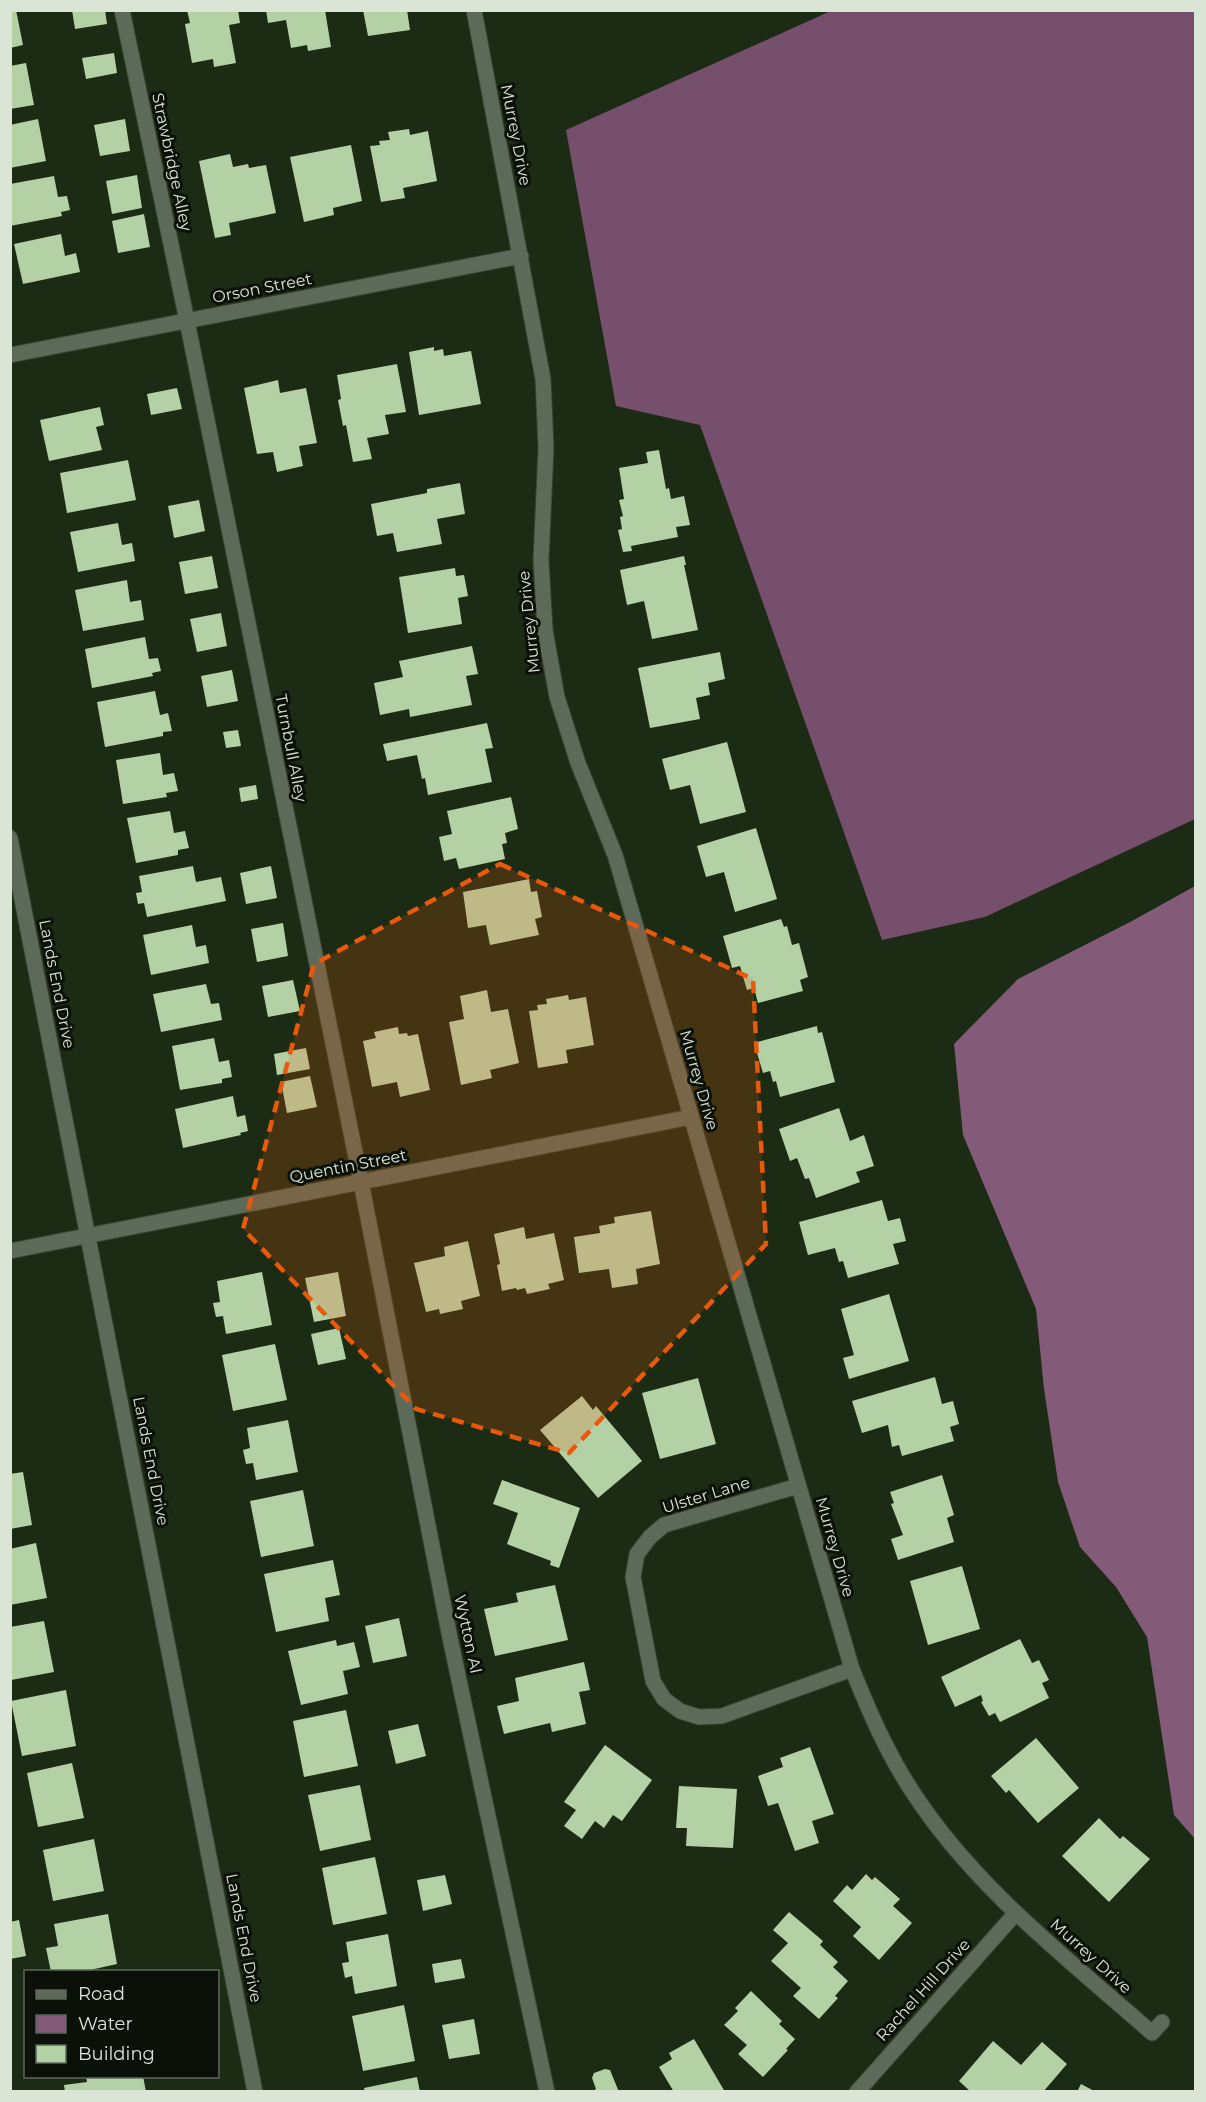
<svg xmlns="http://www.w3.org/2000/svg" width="1206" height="2102" viewBox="0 0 1206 2102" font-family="Montserrat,sans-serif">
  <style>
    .forest { fill: #764f6c }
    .water { fill: #835b79 }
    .building { fill: #b4d1a6 }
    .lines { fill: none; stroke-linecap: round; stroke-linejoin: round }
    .service-casing { stroke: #37452f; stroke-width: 17 }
    .minor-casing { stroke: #37452f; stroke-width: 17 }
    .service { stroke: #5e6a59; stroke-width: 15 }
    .minor { stroke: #5e6a59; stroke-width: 15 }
    .marked { fill: #e8590c; fill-opacity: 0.2; stroke: #e8590c; stroke-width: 4.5; stroke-dasharray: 12 8; stroke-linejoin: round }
    .labels { text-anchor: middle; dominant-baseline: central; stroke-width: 6; stroke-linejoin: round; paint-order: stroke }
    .street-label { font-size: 16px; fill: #dbe5d6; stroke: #0b1108 }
  </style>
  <rect width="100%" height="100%" fill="#1c2b14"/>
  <!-- forest -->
  <path class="forest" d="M 833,10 L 1195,11 L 1195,819 L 985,917 L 882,940 L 700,425 L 616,406 L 566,130 Z"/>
  <!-- water -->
  <path class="water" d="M 1195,886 L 1195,1839 L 1174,1815 L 1147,1637 L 1116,1587 L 1080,1547 L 1058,1482 L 1044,1389 L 1036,1309 L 963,1135 L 954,1044 L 1018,979 L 1132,921 Z"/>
  <!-- building -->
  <path class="building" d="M 10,10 L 16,10 L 23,45 L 10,48 Z
    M 72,10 L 105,10 L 107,24 L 75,29 Z
    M 187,10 L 238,10 L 240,23 L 229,25 L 236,63 L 214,67 L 213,59 L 192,63 L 185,24 L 190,23 Z
    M 266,10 L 325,10 L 331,47 L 308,51 L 307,45 L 291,48 L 286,20 L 268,23 Z
    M 363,10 L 407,10 L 410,30 L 368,36 Z
    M 114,53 L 117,73 L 86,79 L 82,58 Z
    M 26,63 L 34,105 L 10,109 L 10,66 Z
    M 38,119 L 46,161 L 10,168 L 10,125 Z
    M 125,119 L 130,151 L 100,156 L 94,125 Z
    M 409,129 L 410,135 L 428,131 L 437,181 L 403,188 L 405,198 L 381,202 L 370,146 L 380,145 L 379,141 L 390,140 L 388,132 Z
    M 351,145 L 362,201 L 333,208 L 334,215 L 304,222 L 290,157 Z
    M 230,154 L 233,167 L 248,164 L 249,168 L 266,165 L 276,213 L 229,223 L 231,235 L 215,238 L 199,161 Z
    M 137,175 L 142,208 L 112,214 L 106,181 Z
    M 54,176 L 58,197 L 67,196 L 70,210 L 61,212 L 62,216 L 10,226 L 10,184 Z
    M 144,214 L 150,247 L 118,253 L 112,221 Z
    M 61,234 L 65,256 L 76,253 L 80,272 L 23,284 L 14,244 Z
    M 434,347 L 434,351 L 443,349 L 444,356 L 471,351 L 481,404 L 419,415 L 409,352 Z
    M 397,364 L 406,412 L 385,415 L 389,434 L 367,438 L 372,459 L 353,462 L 346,425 L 343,426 L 338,400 L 341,399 L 337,375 Z
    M 278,380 L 280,393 L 306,388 L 317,443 L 299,446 L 303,466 L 277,472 L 273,452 L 257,454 L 244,388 Z
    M 177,388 L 182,409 L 151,415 L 147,394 Z
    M 100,407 L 104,425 L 96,427 L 102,450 L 49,461 L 40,420 Z
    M 659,450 L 666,489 L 669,488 L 671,499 L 684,496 L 690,525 L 676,527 L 678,537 L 631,546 L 632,551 L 623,552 L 618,530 L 622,529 L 620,517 L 623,516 L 619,500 L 624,499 L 619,468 L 648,463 L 646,452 Z
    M 128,460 L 136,500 L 67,513 L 60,473 Z
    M 460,483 L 465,514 L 437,519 L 442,544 L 397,552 L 393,533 L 377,536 L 371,504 L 427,493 L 427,489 Z
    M 199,500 L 205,531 L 174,538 L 168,506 Z
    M 118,523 L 122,545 L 132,543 L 135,561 L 78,572 L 70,532 Z
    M 212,556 L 218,588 L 185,594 L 179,562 Z
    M 684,556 L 686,565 L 684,565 L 698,630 L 652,639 L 644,601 L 627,605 L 620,570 Z
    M 455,568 L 456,576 L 464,575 L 468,596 L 458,598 L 462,624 L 408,633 L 399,577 Z
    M 127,580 L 130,602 L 141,600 L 144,620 L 83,631 L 75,590 Z
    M 221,613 L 227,646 L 197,652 L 190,619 Z
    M 145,637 L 149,659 L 158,658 L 161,671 L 152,673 L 153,676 L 92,688 L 85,649 Z
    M 472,646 L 478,674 L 466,676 L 472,705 L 410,717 L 409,709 L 380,715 L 374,683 L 403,677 L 399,661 Z
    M 720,652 L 725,679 L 708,683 L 710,695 L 696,698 L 700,719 L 650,728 L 638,668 Z
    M 232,670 L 238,701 L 207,707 L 201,676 Z
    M 155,691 L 160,715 L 168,713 L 172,731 L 163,732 L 163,736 L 105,747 L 97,702 Z
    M 487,723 L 493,748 L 485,749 L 492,782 L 428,795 L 425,778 L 422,779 L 417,755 L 387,761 L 383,744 Z
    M 238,730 L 241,746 L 226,748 L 223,732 Z
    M 727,742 L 746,812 L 700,824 L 690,785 L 670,790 L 662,759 Z
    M 160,753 L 163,775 L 174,773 L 178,791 L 166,793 L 167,797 L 123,804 L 116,760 Z
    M 256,785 L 258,799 L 241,802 L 239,788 Z
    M 511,797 L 518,829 L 505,833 L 507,843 L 502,844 L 505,859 L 459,869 L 456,858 L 444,861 L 439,837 L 452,834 L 447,811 Z
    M 170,811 L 174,833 L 185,831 L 189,848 L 178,850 L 178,855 L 136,863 L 127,818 Z
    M 756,828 L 777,899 L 735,912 L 724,872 L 706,877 L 697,846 Z
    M 193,866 L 196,882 L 221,877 L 226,901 L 147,917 L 144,903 L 138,904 L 136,893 L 142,892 L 139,876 Z
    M 271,866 L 277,898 L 246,904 L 240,873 Z
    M 529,879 L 531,892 L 537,891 L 542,917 L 535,919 L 539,935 L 490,945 L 486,925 L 468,928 L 463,892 Z
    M 781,919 L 784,927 L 787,926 L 792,945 L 799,943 L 808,977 L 800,980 L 803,991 L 758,1003 L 754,988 L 747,990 L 740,966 L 732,968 L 723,936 Z
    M 283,923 L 288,956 L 257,962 L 251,929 Z
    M 192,925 L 196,947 L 206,945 L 209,963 L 151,975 L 143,935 Z
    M 293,980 L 300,1011 L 268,1017 L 262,986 Z
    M 206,984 L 211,1004 L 219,1003 L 222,1020 L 161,1032 L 153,994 Z
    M 487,990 L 491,1012 L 508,1009 L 519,1063 L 490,1070 L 492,1078 L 461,1085 L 449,1022 L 464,1019 L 460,996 Z
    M 568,995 L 569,1000 L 586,997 L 594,1045 L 566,1050 L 568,1063 L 538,1068 L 529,1011 L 538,1010 L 537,1005 L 547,1004 L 546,999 Z
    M 817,1026 L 818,1033 L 822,1032 L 835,1082 L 780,1097 L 776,1081 L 773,1082 L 770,1071 L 763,1073 L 754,1043 Z
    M 398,1027 L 399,1034 L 407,1033 L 408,1036 L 418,1034 L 430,1090 L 400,1097 L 397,1082 L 372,1087 L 363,1041 L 376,1038 L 374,1032 Z
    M 214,1038 L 219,1062 L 229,1060 L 232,1077 L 222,1079 L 222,1083 L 180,1090 L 172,1046 Z
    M 306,1048 L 310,1069 L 277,1075 L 274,1054 Z
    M 310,1076 L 317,1107 L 287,1113 L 281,1082 Z
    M 233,1096 L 237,1117 L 245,1115 L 248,1131 L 240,1133 L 241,1135 L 183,1148 L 175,1109 Z
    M 839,1108 L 850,1141 L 864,1135 L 874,1166 L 856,1172 L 860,1182 L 816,1198 L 809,1178 L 805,1179 L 797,1158 L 790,1161 L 779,1129 Z
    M 882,1200 L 888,1221 L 900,1218 L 906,1241 L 893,1244 L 899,1264 L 848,1278 L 843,1261 L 839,1262 L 835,1248 L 808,1255 L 799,1222 Z
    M 651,1211 L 660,1264 L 636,1269 L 638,1284 L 612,1288 L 609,1269 L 579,1273 L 574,1237 L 600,1233 L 599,1226 L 615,1223 L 614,1217 Z
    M 524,1227 L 526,1239 L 554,1233 L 564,1280 L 548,1284 L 550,1289 L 527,1294 L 525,1288 L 517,1290 L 516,1288 L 502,1291 L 497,1265 L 500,1264 L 494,1234 Z
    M 468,1241 L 480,1296 L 461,1301 L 463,1309 L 440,1314 L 439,1309 L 426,1312 L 414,1263 L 445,1256 L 444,1247 Z
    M 262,1272 L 272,1325 L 226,1334 L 223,1316 L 216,1317 L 213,1303 L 220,1302 L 217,1281 Z
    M 338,1272 L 346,1316 L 314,1322 L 305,1278 Z
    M 889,1294 L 909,1361 L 849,1379 L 843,1358 L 854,1355 L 841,1309 Z
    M 339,1328 L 346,1359 L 318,1365 L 311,1334 Z
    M 275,1344 L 287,1400 L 233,1411 L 222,1355 Z
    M 935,1377 L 942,1404 L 953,1401 L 959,1424 L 950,1427 L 954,1441 L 902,1456 L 899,1445 L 892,1447 L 888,1425 L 862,1433 L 852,1401 Z
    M 698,1378 L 716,1444 L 660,1459 L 642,1393 Z
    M 582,1396 L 593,1410 L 596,1406 L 642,1461 L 598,1498 L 540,1430 Z
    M 288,1420 L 298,1472 L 256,1480 L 253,1463 L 246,1464 L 243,1450 L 250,1448 L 247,1428 Z
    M 23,1472 L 32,1525 L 10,1529 L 10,1474 Z
    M 942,1475 L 954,1515 L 947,1518 L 954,1542 L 898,1560 L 891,1539 L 903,1535 L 891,1504 L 894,1503 L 890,1492 Z
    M 502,1480 L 580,1508 L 559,1568 L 550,1565 L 551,1561 L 507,1544 L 518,1513 L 493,1504 Z
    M 303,1490 L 314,1546 L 261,1557 L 250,1501 Z
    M 36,1543 L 47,1598 L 10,1605 L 10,1549 Z
    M 333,1560 L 340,1595 L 325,1598 L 329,1621 L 276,1632 L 264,1574 Z
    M 962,1566 L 980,1629 L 928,1645 L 910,1581 Z
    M 555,1585 L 568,1640 L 495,1656 L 484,1609 L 518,1602 L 516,1593 Z
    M 399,1618 L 407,1656 L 373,1663 L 365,1626 Z
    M 44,1621 L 54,1672 L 11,1680 L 10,1627 Z
    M 1020,1639 L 1032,1663 L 1039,1660 L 1049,1680 L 1042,1683 L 1049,1698 L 1000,1722 L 995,1713 L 989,1716 L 981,1702 L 983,1701 L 981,1695 L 955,1707 L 941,1677 Z
    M 336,1640 L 337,1646 L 354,1642 L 360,1667 L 343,1671 L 348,1694 L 301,1705 L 288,1651 Z
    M 584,1662 L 590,1690 L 579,1692 L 586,1724 L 552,1732 L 550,1723 L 504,1734 L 497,1706 L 519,1701 L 515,1678 Z
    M 66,1690 L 76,1746 L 22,1756 L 11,1701 Z
    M 346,1710 L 358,1766 L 304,1777 L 293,1721 Z
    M 418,1724 L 426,1756 L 396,1764 L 388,1731 Z
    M 1036,1738 L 1079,1788 L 1038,1823 L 1009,1790 L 1006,1793 L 991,1776 Z
    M 605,1745 L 652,1780 L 622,1821 L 613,1815 L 604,1828 L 595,1821 L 582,1839 L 564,1826 L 576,1810 L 564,1802 Z
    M 810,1747 L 834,1814 L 812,1821 L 819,1843 L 795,1851 L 778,1803 L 768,1806 L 758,1776 L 783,1767 L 780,1758 Z
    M 72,1763 L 84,1818 L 38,1827 L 27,1773 Z
    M 360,1785 L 371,1840 L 320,1851 L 308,1795 Z
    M 679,1786 L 737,1789 L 733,1848 L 686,1846 L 687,1828 L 676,1828 Z
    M 1099,1818 L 1120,1839 L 1123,1836 L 1150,1859 L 1109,1902 L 1062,1856 Z
    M 94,1839 L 104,1891 L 53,1901 L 43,1850 Z
    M 375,1857 L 387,1914 L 333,1925 L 322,1868 Z
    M 866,1874 L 872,1880 L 875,1877 L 900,1899 L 893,1906 L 912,1923 L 879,1960 L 853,1936 L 861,1927 L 833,1901 L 847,1885 L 852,1890 Z
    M 445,1875 L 452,1904 L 423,1911 L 417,1880 Z
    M 789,1912 L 823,1941 L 820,1945 L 838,1962 L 833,1967 L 848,1981 L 835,1996 L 838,1998 L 819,2019 L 793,1996 L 801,1988 L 771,1961 L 788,1943 L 773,1930 Z
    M 108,1914 L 117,1964 L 81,1972 L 51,1972 L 46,1948 L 58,1946 L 54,1924 Z
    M 19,1920 L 26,1956 L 10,1959 L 10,1922 Z
    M 388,1934 L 397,1986 L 355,1994 L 352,1976 L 345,1978 L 342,1963 L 349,1962 L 346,1942 Z
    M 461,1959 L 465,1978 L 435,1983 L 432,1964 Z
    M 751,1991 L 782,2021 L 779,2024 L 795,2039 L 786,2049 L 788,2050 L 763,2077 L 738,2054 L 747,2045 L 724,2025 L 738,2011 L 735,2008 Z
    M 404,2005 L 415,2061 L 363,2071 L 352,2016 Z
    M 474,2019 L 480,2054 L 449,2059 L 442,2025 Z
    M 694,2039 L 725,2092 L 674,2092 L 659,2067 L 672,2059 L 669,2053 Z
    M 993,2041 L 1021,2065 L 1042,2042 L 1067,2064 L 1043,2092 L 971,2092 L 959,2081 Z
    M 605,2069 L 610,2070 L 619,2092 L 591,2092 L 596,2089 L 592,2078 L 594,2073 Z
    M 86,2076 L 143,2076 L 146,2092 L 65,2092 L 64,2085 L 87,2082 Z
    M 417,2077 L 420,2092 L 365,2092 L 364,2088 Z
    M 1081,2084 L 1096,2092 L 1077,2092 Z"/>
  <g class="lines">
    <!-- service casing -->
    <g class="service-casing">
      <path id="service" d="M 122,10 L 187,321 L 361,1182 L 450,1638 L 547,2092"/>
    </g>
    <!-- minor casing -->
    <g class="minor-casing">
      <path id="minor" d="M 474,10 L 543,379 L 546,448 L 541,560 L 545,630 L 557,697 L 578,763 L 615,855 L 852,1669 C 869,1711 887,1753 912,1791 C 974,1887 1067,1958 1152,2033 L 1162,2022
        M 10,355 L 521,256
        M 10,838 L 255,2092
        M 10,1251 L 691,1117
        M 798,1486 L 664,1525 L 650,1537 L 637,1554 L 633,1577 L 653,1681 L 664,1699 L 680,1711 L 699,1717 L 722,1716 L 852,1669
        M 857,2092 L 1016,1913"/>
    </g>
    <!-- service -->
    <use href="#service" class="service"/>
    <!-- minor -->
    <use href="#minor" class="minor"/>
  </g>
  <!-- marked area -->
  <path class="marked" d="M 500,864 L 753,979 L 766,1244 L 569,1453 L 416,1409 L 243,1229 L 314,964 Z"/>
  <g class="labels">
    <!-- street labels -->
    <g class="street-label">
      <text transform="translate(516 135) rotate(79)">Murrey Drive</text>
      <text transform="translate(172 162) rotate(78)">Strawbridge Alley</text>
      <text transform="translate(262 288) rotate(-11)">Orson Street</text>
      <text transform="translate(529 622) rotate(-96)">Murrey Drive</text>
      <text transform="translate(291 748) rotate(79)">Turnbull Alley</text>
      <text transform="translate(57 984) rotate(79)">Lands End Drive</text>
      <text transform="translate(699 1080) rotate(74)">Murrey Drive</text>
      <text transform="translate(348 1166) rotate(-11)">Quentin Street</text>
      <text transform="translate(151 1461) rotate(79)">Lands End Drive</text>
      <text transform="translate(706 1495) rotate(-17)">Ulster Lane</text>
      <text transform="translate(835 1547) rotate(74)">Murrey Drive</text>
      <text transform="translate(468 1634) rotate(78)">Wytton Al</text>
      <text transform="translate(244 1938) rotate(79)">Lands End Drive</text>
      <text transform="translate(1091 1956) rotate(42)">Murrey Drive</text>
      <text transform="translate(923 1990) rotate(-48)">Rachel Hill Drive</text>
    </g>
  </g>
  <!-- border -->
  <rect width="1206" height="2102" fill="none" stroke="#dbe5d6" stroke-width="24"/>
  <!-- legend -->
  <rect x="24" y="1970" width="195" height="108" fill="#0b1108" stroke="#5e665a" stroke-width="1.5"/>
  <rect x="36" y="1990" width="30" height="9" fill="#5e6a59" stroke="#5e665a" stroke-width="1.5"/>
  <text x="78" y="2000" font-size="18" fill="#dbe5d6">Road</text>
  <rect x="36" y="2015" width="30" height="18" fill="#835b79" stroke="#5e665a" stroke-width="1.5"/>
  <text x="78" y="2030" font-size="18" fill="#dbe5d6">Water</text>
  <rect x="36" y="2045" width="30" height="18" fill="#b4d1a6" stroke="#5e665a" stroke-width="1.5"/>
  <text x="78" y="2060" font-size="18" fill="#dbe5d6">Building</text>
</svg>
